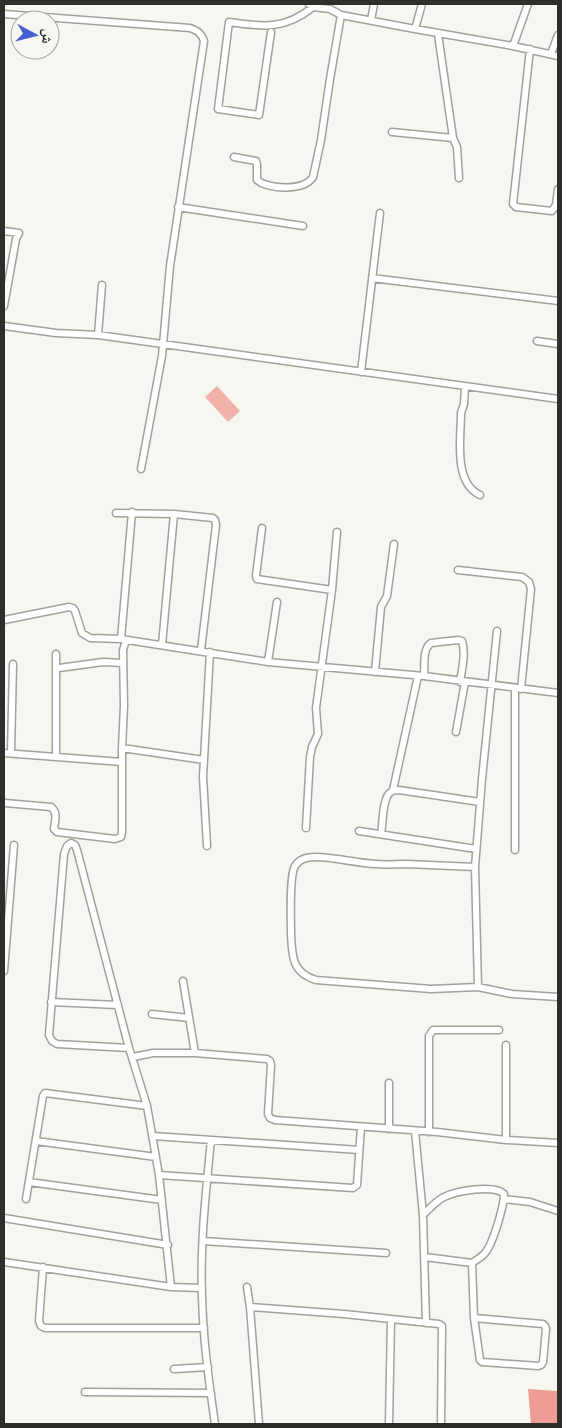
<svg xmlns="http://www.w3.org/2000/svg" width="562" height="1428" viewBox="0 0 562 1428" font-family="Cabin,'Noto Naskh Arabic',sans-serif">
  <style>
    .green { fill: #f1b2aa }
    .forest { fill: #ec9e94 }
    .lines { fill: none; stroke-linecap: round; stroke-linejoin: round }
    .street-casing { stroke: #a2a19b; stroke-width: 9 }
    .street { stroke: #fff; stroke-width: 6 }
  </style>
  <rect width="100%" height="100%" fill="#f7f6f0"/>
  <!-- green -->
  <path class="green" d="M 217,386 L 240,411 L 228,422 L 205,397 Z"/>
  <!-- forest -->
  <path class="forest" d="M 528,1389 L 558,1391 L 558,1424 L 531,1424 Z"/>
  <g class="lines">
    <!-- street casing -->
    <g class="street-casing">
      <path id="street" d="M 309,4 L 313,7 L 330,9 L 341,15 L 415,29 L 513,46 L 558,56
        M 4,14 L 190,28 C 198,31 201,33 204,41 L 170,266 L 162,356 L 141,469
        M 371,20 L 374,4
        M 415,29 L 422,4
        M 271,32 L 259,115 L 218,109 L 229,22 C 263,27 285,30 313,7
        M 438,34 L 453,138 L 457,147 L 459,178
        M 513,46 L 528,4
        M 530,49 L 513,204 L 516,207 L 552,211 L 556,205 L 558,189
        M 551,54 L 558,35
        M 392,132 L 453,138
        M 234,157 L 256,161 L 257,165 L 257,180 C 269,190 304,191 313,177 L 321,140 L 330,79 L 341,15
        M 178,207 L 303,226
        M 4,231 L 19,233 L 16,239 L 4,306
        M 372,278 L 558,301
        M 4,326 L 56,333 L 98,335 L 558,399
        M 98,335 L 102,285
        M 537,341 L 558,344
        M 361,372 L 380,213
        M 465,387 L 464,404 L 461,413 C 461,437 453,483 480,495
        M 116,513 L 174,514 L 213,518 L 215,520 L 216,525 L 201,650
        M 262,528 L 256,576 L 257,579 L 332,590
        M 458,570 L 522,577 L 529,582 L 531,589 L 521,689
        M 4,620 L 69,607 L 73,608 L 75,611 L 82,633 L 90,638 L 121,639 L 268,662 L 424,676 L 558,693
        M 121,639 L 132,512
        M 162,645 L 174,514
        M 268,662 L 277,602
        M 59,668 L 103,662 L 123,663
        M 375,672 L 381,607 L 387,596 L 394,544
        M 424,676 C 425,666 422,649 431,643 L 458,640 L 462,641 C 466,653 462,669 460,682
        M 456,732 L 465,682
        M 122,748 L 204,760
        M 4,753 L 122,762
        M 11,753 L 13,664
        M 56,757 L 56,654
        M 393,790 L 418,676
        M 5,803 L 51,807 C 58,812 55,821 54,829 L 57,832 L 115,839 L 121,837 L 122,832 L 122,748 L 124,706 L 123,650 L 126,640
        M 306,828 L 310,757 L 312,747 L 318,734 L 316,708 L 332,590 L 337,532
        M 359,831 L 476,849
        M 381,834 C 383,824 382,797 391,792 C 393,790 396,790 399,790 L 480,802
        M 207,846 L 203,777 L 210,652
        M 515,850 L 515,689
        M 475,867 C 452,866 429,865 406,864 C 396,864 386,865 376,864 C 355,863 335,857 315,857 C 307,857 299,859 295,866 C 289,876 291,921 291,934 C 292,956 292,973 316,980 L 431,989 L 478,987 L 512,994 L 558,997
        M 4,971 L 14,845
        M 183,981 L 195,1053
        M 478,987 L 475,867 L 482,779 L 497,631
        M 51,1002 L 118,1005
        M 152,1014 L 189,1018
        M 129,1048 L 57,1044 L 52,1041 L 49,1035 L 64,854 L 67,846 L 71,843 L 75,845 L 77,850 L 129,1048 L 147,1106 L 159,1175 L 171,1287
        M 133,1057 L 153,1053 L 195,1053 L 267,1059 L 270,1061 L 271,1065 L 268,1114 L 270,1118 L 275,1120 L 437,1132 L 506,1140 L 558,1143
        M 389,1083 L 389,1129
        M 415,1131 L 423,1215 L 426,1323
        M 429,1132 L 429,1036 L 433,1030 L 499,1030
        M 153,1136 L 359,1150
        M 211,1140 C 206,1191 200,1244 202,1296 C 203,1339 209,1382 215,1424
        M 506,1140 L 506,1045
        M 36,1141 L 156,1157
        M 159,1175 L 353,1188 L 357,1185 L 361,1127
        M 29,1182 L 162,1200
        M 26,1199 L 43,1096 L 45,1093 L 147,1106
        M 504,1199 L 530,1202 L 558,1211
        M 423,1215 C 429,1209 436,1201 444,1197 C 456,1191 494,1184 504,1194 C 504,1206 493,1244 485,1253 C 482,1257 476,1260 472,1263 L 425,1257
        M 4,1218 L 168,1245
        M 203,1241 L 386,1253
        M 4,1262 L 171,1287 L 202,1288
        M 472,1263 L 474,1318 L 480,1360 L 482,1362 L 538,1366 L 541,1365 L 543,1362 L 546,1329 L 545,1326 L 543,1324 L 474,1318
        M 43,1267 L 39,1321 L 41,1326 L 45,1328 L 204,1328
        M 247,1287 L 250,1307
        M 174,1369 L 208,1367
        M 85,1392 L 211,1393
        M 259,1424 L 250,1307 L 344,1314 L 391,1319
        M 389,1424 L 391,1319 L 439,1324 L 442,1326 L 441,1424"/>
    </g>
    <!-- street -->
    <use href="#street" class="street"/>
  </g>
  <!-- border -->
  <rect width="562" height="1428" fill="none" stroke="#2e2e2b" stroke-width="10"/>
  <!-- north arrow -->
  <g transform="translate(35 35) rotate(97)"><circle r="24" fill="#f7f6f0" stroke="#a7a6a1"/>
  <path d="M0-4L9 19L0 12L-9 19Z" fill="#465fd3"/>
  <text y="-8" font-size="14" font-weight="bold" text-anchor="middle" fill="#2e2e2b">ش</text>
  </g>
</svg>
